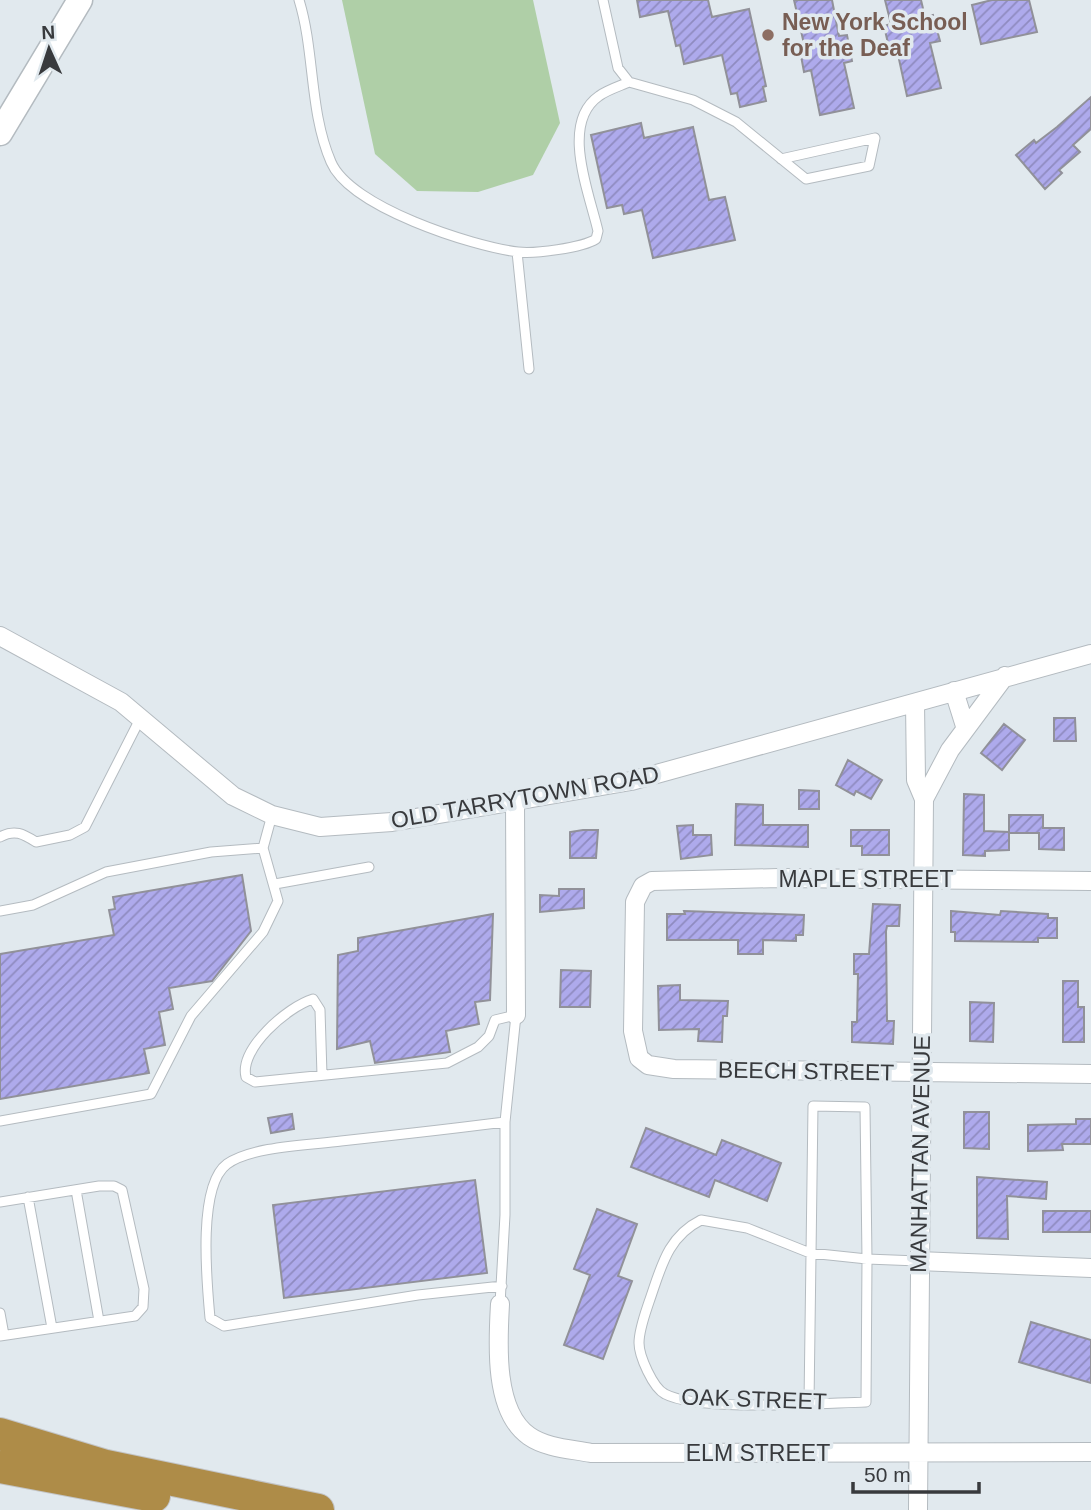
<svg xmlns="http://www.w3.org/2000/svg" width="1091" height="1510" viewBox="0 0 1091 1510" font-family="Helvetica,sans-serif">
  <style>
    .pitch { fill: #afcfa7 }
    .building { fill: url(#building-hatch); stroke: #919199; stroke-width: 2 }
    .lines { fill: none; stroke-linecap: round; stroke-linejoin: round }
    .service-casing { stroke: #b4bbc0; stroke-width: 11 }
    .minor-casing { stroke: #b4bbc0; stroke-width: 20 }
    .secondary-casing { stroke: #b4bbc0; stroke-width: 27 }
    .motorway-casing { stroke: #c3c4c5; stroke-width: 34 }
    .service { stroke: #fff; stroke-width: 9 }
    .minor { stroke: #fff; stroke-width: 18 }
    .secondary { stroke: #fff; stroke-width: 24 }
    .motorway { stroke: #ae8c48; stroke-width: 32 }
    .education-dot { fill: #8d6e63; stroke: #e1e9ee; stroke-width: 2.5 }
    .labels { text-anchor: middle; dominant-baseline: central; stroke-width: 7; stroke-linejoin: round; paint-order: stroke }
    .education-label { font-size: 23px; font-weight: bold; fill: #785e54; stroke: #e1e9ee; text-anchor: start }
    .street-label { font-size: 23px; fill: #383a3d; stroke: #e1e9ee }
  </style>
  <defs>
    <pattern id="building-hatch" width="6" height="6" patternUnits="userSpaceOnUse" patternTransform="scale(1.75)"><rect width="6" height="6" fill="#aeaaec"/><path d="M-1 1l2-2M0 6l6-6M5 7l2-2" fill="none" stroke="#8f8bc0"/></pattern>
  </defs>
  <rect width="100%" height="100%" fill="#e1e9ee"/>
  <!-- pitch -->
  <path class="pitch" d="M 342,0 L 533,0 L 560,123 L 533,175 L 478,192 L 417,191 L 375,154 Z"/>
  <!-- building -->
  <path class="building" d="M 637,0 L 708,0 L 712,17 L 749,9 L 766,86 L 763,87 L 766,101 L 740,107 L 737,93 L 731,94 L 722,55 L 684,64 L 680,45 L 676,46 L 668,11 L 640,17 Z
    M 794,0 L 832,0 L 839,36 L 847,35 L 852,61 L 844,63 L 854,108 L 820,115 L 811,70 L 804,72 L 799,45 L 804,44 Z
    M 885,0 L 921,0 L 925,17 L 933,15 L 940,41 L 930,43 L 941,88 L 907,96 L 897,50 L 890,52 L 884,26 L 891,24 Z
    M 992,0 L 1029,0 L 1037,32 L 981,44 L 972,5 Z
    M 1091,97 L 1091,129 L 1073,145 L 1080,152 L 1059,170 L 1062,173 L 1045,189 L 1016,155 L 1034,140 L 1036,143 L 1057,127 Z
    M 641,123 L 644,138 L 693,127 L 709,200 L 725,197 L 735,240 L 653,258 L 642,210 L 624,214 L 622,205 L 607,208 L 591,135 Z
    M 1054,718 L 1075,718 L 1076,741 L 1054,741 Z
    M 1004,724 L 1025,740 L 1002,770 L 981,753 Z
    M 848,760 L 882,780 L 871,799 L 856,791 L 854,795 L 836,785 Z
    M 799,790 L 819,791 L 819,809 L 799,809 Z
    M 964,794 L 984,795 L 984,831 L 1009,832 L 1009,850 L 985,851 L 985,856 L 963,855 Z
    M 736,804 L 763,805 L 763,825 L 808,825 L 808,847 L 735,845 Z
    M 1009,815 L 1043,815 L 1043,828 L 1064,828 L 1064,850 L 1039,849 L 1039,833 L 1009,833 Z
    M 693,825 L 693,835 L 711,835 L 712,855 L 681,859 L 677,826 Z
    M 583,830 L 598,830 L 596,858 L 570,858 L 570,832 Z
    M 851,830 L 889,830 L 889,855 L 862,855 L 862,846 L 851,846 Z
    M 242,875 L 251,931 L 212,981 L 169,988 L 173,1009 L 159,1012 L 165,1045 L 144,1049 L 149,1073 L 0,1099 L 0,954 L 114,935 L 109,910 L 115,909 L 113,897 Z
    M 559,889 L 584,889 L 584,908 L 540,912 L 540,895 L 559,896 Z
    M 873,904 L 900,905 L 899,926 L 887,926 L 886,931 L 887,1021 L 894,1021 L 893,1044 L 852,1042 L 852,1022 L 857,1022 L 858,974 L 854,974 L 854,954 L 869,954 Z
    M 684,911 L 804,915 L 803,935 L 796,935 L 796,941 L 763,940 L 763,954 L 738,954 L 738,940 L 667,940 L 667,914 L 685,914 Z
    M 951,911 L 1000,915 L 1001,911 L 1048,914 L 1048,918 L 1057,918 L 1057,938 L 1038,938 L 1038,942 L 955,941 L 955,932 L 951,932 Z
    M 493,914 L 490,1000 L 475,1002 L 479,1024 L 446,1031 L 450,1052 L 375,1063 L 370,1041 L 337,1049 L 338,955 L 358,951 L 358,938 Z
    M 561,970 L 591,971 L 590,1007 L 560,1007 Z
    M 1063,981 L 1078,981 L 1078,1007 L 1084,1007 L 1084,1042 L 1063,1042 Z
    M 680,985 L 680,1000 L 728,1001 L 727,1016 L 723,1016 L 722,1042 L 698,1041 L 699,1029 L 659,1030 L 658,986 Z
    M 970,1002 L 994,1003 L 993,1042 L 970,1041 Z
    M 964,1112 L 989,1112 L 989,1149 L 964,1148 Z
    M 292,1114 L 294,1129 L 271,1133 L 268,1118 Z
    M 1076,1119 L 1091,1119 L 1091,1144 L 1062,1144 L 1063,1150 L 1028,1151 L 1028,1125 L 1076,1124 Z
    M 646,1128 L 716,1155 L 722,1140 L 781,1163 L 767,1201 L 715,1180 L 709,1197 L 631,1167 Z
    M 977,1177 L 1047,1182 L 1046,1199 L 1007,1196 L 1008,1239 L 977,1238 Z
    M 475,1180 L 487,1273 L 284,1298 L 273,1205 Z
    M 597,1209 L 637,1224 L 618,1276 L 632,1281 L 603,1359 L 564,1345 L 590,1275 L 574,1269 Z
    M 1043,1211 L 1091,1211 L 1091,1232 L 1043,1232 Z
    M 1031,1322 L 1091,1340 L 1091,1383 L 1019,1362 Z"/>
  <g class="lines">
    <!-- service casing -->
    <g class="service-casing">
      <path id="service" d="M 299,0 C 315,52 309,111 331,162 C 350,207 471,246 518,252 C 534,254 582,248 596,239 L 598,231 C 589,192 560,123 599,96 C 607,90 620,86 629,82
        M 603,0 L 618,68 L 629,82 L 693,100 L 736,122 L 806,179 L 869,166 L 875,138 L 781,159
        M 517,252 L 529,369
        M 0,837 C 15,829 23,834 36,842 L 70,835 L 85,827 L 141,717
        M 275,884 L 369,867
        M 0,911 L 33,905 L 106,872 L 211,852 L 263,848
        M 322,1075 L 320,1010 L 313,999 C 287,1007 239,1049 246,1077 L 255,1082 L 447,1063 L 478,1047 L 489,1036 L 495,1020 L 516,1015 L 505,1122 L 505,1215 L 500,1304
        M 0,1121 L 151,1094 L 191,1016 L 263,932 L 278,901 L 263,848 L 272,815
        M 76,1190 L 99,1321
        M 28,1197 L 52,1328
        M 0,1202 L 99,1186 L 114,1186 L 122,1190 L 144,1289 L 143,1307 L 135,1316 L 0,1336
        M 701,1220 L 747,1228 L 810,1253 L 867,1259 L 866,1402 C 823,1403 699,1412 665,1394 C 653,1388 639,1356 639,1343 C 639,1330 645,1314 649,1302 C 661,1268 667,1237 701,1220 Z
        M 502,1286 L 418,1295 L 224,1326 L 210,1318 C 207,1284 197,1186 227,1164 C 252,1146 311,1145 341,1141 C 396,1135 451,1129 505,1122
        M 0,1313 L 4,1335
        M 809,1403 L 813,1106 L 865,1107 L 867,1259 L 918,1261"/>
    </g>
    <!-- minor casing -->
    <g class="minor-casing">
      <path id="minor" d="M 0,636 L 121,702 L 233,796 L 272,815 L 320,827 L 392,822 L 631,781 L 1091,654
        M 954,691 L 965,726
        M 915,703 L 916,780 L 924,799 L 918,1510
        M 924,799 L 950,750 L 1005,676
        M 515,802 L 516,1015
        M 1091,881 L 779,878 L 652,881 L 643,886 L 635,902 L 633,1031 L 639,1058 L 648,1065 L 674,1069 L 1091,1074
        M 918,1261 L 1091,1268
        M 500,1304 C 498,1341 493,1411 529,1436 C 546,1448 571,1449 591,1453 L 1091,1452"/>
    </g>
    <!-- secondary casing -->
    <g class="secondary-casing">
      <path id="secondary" d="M 0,133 L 80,0"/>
    </g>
    <!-- motorway casing -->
    <g class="motorway-casing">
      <path id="motorway" d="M 0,1434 L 106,1466 L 318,1510
        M 0,1467 L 154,1496"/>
    </g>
    <!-- service -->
    <use href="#service" class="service"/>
    <!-- minor -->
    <use href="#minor" class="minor"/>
    <!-- secondary -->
    <use href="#secondary" class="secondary"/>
    <!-- motorway -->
    <use href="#motorway" class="motorway"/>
  </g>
  <!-- markers -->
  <circle class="education-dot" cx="768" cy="35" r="7"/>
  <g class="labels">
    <!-- education labels -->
    <g class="education-label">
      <text x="782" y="22">New York School<tspan x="782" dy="26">for the Deaf</tspan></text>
    </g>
    <!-- street labels -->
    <g class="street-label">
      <text transform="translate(525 797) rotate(-10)">OLD TARRYTOWN ROAD</text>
      <text x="866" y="879">MAPLE STREET</text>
      <text transform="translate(806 1071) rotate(1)">BEECH STREET</text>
      <text transform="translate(920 1154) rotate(-89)">MANHATTAN AVENUE</text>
      <text transform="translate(754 1399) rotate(2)">OAK STREET</text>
      <text x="758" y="1453">ELM STREET</text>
    </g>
  </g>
  <!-- north arrow -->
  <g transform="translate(49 49) rotate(357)" stroke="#e1e9ee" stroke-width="5" paint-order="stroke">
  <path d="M0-5L12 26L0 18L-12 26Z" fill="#383a3d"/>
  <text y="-10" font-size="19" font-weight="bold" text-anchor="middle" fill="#383a3d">N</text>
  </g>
  <!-- scale -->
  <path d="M853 1482v10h126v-10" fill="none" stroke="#383a3d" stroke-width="3.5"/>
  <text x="864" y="1482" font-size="21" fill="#383a3d" stroke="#e1e9ee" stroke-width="5" paint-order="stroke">50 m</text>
</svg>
